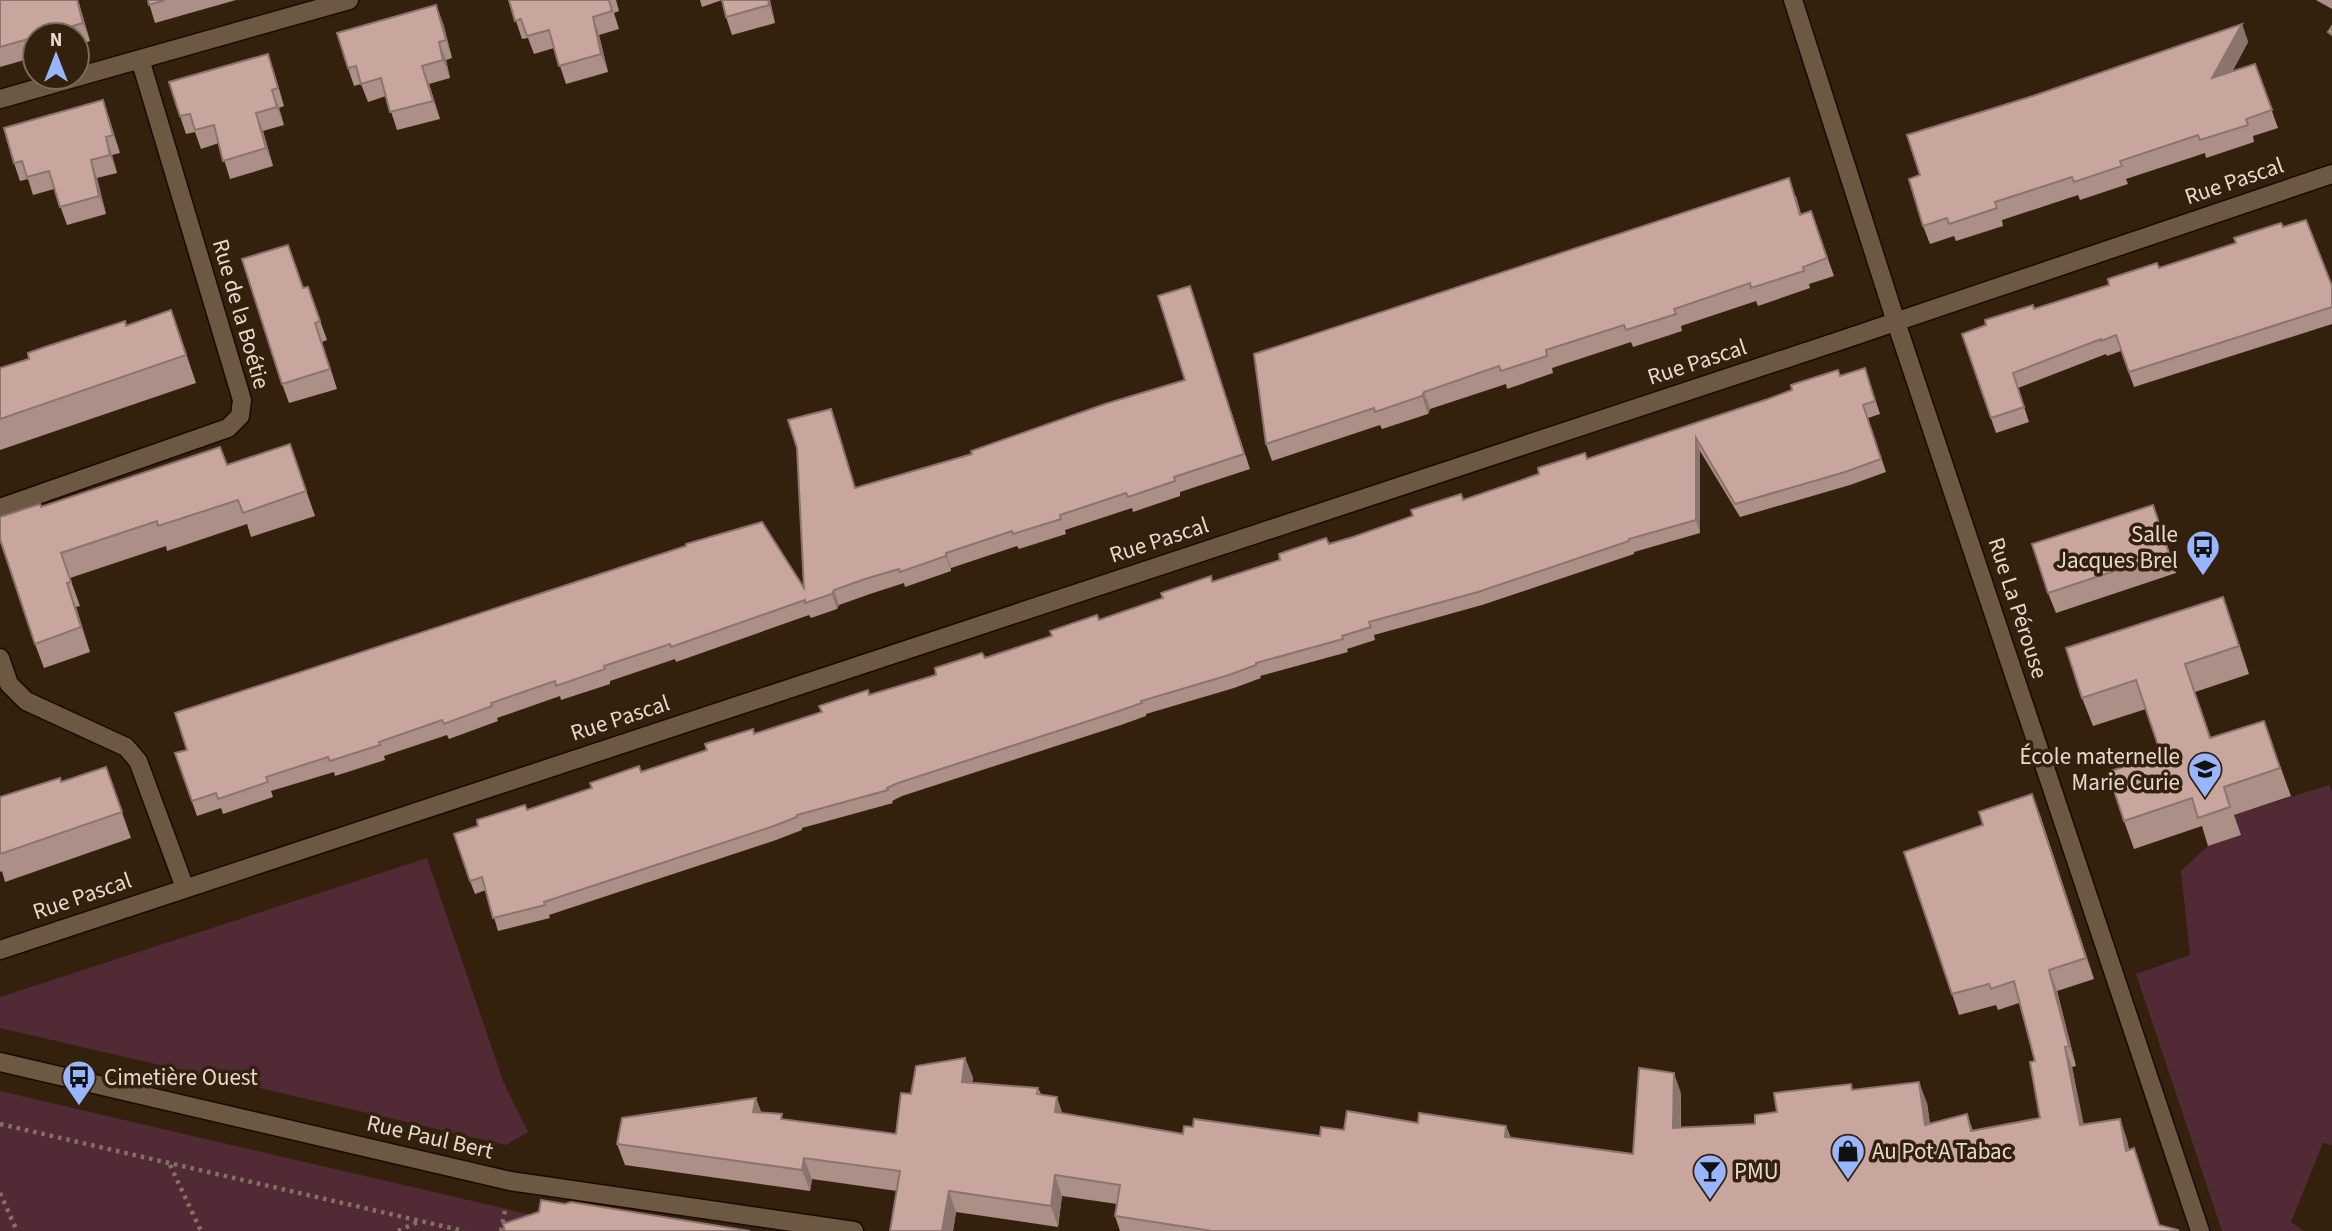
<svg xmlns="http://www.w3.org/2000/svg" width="2332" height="1231" viewBox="0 0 2332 1231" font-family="'Source Sans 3',sans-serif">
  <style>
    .green { fill: #512a35 }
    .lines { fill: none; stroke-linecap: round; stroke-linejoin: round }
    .minor-casing { stroke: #1a0a00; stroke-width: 21 }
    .path { stroke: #827262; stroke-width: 4.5; stroke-dasharray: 3.5 5; stroke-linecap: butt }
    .minor { stroke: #6d5843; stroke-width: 18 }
    .wall { fill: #ac8f87 }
    .shaded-wall { fill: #8c746e }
    .building { fill: #c8a69d; stroke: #8c746e; stroke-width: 2 }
    .labels { text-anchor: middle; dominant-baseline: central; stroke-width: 7; stroke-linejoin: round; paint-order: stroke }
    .street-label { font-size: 23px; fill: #e6d9cd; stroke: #33210d }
    .poi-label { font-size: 23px; fill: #e6d9cd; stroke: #33210d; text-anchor: start }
  </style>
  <rect width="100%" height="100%" fill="#33210d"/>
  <!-- green -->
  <path class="green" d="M 2329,785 L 2332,791 L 2332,1145 L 2323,1143 L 2291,1222 L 2304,1231 L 2222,1231 L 2136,974 L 2190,955 L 2181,871 L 2208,846 L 2240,835 L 2234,815 Z
    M 427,858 L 503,1081 L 528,1132 L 506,1145 L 0,1028 L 0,997 Z
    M 0,1091 L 532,1215 L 538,1231 L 0,1231 Z"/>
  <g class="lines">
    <!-- minor casing -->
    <g class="minor-casing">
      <path id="minor" d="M 1793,0 L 1896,322 L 2200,1231
        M 77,77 L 349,0
        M 0,99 L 77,77
        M 0,508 L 228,428 L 240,416 L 242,400 L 140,59
        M 0,658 L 9,684 L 26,701 L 126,747 L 138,761 L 185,888
        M 0,950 L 1845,339 L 2332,174
        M 0,1062 L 510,1181 L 854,1231"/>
    </g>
    <!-- path -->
    <path class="path" d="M 0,1124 L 464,1231
      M 170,1165 L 201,1231
      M 0,1193 L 17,1231
      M 398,1231 L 420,1221
      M 501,1231 L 505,1210"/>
    <!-- minor -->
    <use href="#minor" class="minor"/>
  </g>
  <!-- wall -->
  <path class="wall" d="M 0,0 L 78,0 L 90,41 L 77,45 L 77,35 L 35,35 L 35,57 L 0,67 Z
    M 148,0 L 236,0 L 155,23 Z
    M 509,0 L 616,0 L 619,11 L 614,13 L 619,29 L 599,35 L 608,72 L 566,84 L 554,48 L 534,54 L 528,38 L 522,39 Z
    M 700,0 L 770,0 L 775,23 L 732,35 L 726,17 L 722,0 L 702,7 Z
    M 2316,0 L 2332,0 L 2332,9 Z
    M 443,23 L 452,58 L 446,60 L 450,78 L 429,84 L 440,119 L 397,130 L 386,96 L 368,102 L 361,84 L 354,86 L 348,68 Z
    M 2242,24 L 2248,42 L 2232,72 L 2255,64 L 2278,128 L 2253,136 L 2254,142 L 2206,158 L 2205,153 L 2126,179 L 2128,184 L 2080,200 L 2078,195 L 2002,220 L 2003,226 L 1956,241 L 1954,236 L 1930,244 L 1923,226 L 2033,96 Z
    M 274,72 L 284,106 L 279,108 L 284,125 L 263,131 L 273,166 L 230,179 L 219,143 L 201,149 L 195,132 L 186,134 L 180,116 Z
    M 109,118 L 120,153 L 112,155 L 117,173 L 97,178 L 106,214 L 67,225 L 54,189 L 33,195 L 28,179 L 20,181 L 14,163 Z
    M 1796,196 L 1801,214 L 1811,211 L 1834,276 L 1809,284 L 1810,288 L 1758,306 L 1756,301 L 1681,326 L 1682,331 L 1633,347 L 1631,342 L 1552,368 L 1553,373 L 1507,389 L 1506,384 L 1430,409 L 1428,414 L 1382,429 L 1380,425 L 1272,461 L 1266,444 Z
    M 2283,227 L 2332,286 L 2332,324 L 2134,387 L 2121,351 L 2107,356 L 2106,354 L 2018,388 L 2029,422 L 1996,433 L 1962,334 Z
    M 308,287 L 327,340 L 322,342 L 337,389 L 289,403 L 282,384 L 303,288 Z
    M 1195,301 L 1250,469 L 1180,492 L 1180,496 L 1133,512 L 1132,508 L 1065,530 L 1066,534 L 1019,549 L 1017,546 L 951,568 L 951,571 L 905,587 L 904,583 L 870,594 L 839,605 L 837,609 L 811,618 L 809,615 L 676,662 L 675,659 L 610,681 L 610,684 L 561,700 L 560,696 L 497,718 L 498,721 L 449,739 L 447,735 L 384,756 L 385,760 L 335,776 L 334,772 L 271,791 L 273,797 L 223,814 L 221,808 L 197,816 L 175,753 L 804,588 L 831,409 L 855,488 L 972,454 L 1185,380 Z
    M 171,310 L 196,383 L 0,450 L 0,368 Z
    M 1865,368 L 1880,414 L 1868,418 L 1886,472 L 1850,485 L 1740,517 L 1700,451 L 1700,533 L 1634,552 L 1634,554 L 1482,605 L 1374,635 L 1375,640 L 1347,649 L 1348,652 L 1260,676 L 1261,678 L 1234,688 L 1146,714 L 1146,716 L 1121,725 L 902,796 L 892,801 L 893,803 L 802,828 L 802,830 L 776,840 L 549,915 L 550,918 L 498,931 L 486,890 L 475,894 L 470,881 L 527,810 L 1213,582 L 1353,537 L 1587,459 Z
    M 290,444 L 315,516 L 251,537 L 247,524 L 167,551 L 166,546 L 70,578 L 80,606 L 76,607 L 90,652 L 44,668 L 35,644 L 41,507 L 227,465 Z
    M 2160,524 L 2176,573 L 2056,613 L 2048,593 Z
    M 2233,625 L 2249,674 L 2195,692 L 2211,738 L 2274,749 L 2291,796 L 2234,815 L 2241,835 L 2208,846 L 2202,826 L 2134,849 L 2124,821 L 2161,754 L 2146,709 L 2093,726 L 2082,698 Z
    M 106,767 L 131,838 L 5,882 L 2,871 L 0,872 L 0,797 L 61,782 Z
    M 2040,815 L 2094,979 L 2057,991 L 2076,1066 L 2072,1067 L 2083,1124 L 2120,1119 L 2127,1140 L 2129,1150 L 2134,1148 L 2160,1225 L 2178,1231 L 1120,1231 L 1115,1216 L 1117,1204 L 1062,1196 L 1058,1227 L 956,1212 L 953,1231 L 890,1231 L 897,1191 L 812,1179 L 810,1191 L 625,1165 L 617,1144 L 761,1113 L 783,1119 L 896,1134 L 911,1094 L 965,1058 L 973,1078 L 972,1083 L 1038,1088 L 1041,1094 L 1063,1114 L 1183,1134 L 1193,1127 L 1320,1136 L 1344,1130 L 1418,1123 L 1506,1126 L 1511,1138 L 1633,1154 L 1681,1093 L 1681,1127 L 1755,1124 L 1777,1112 L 1854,1090 L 1927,1103 L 1930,1124 L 1967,1114 L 1973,1131 L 2040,1118 L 2035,1061 L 2019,1003 L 1998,1010 L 1996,1005 L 1959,1015 L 1952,994 Z"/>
  <!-- shaded-wall -->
  <path class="shaded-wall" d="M 77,0 L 78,0 L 90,41 L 83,23 Z
    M 768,0 L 770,0 L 775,23 L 769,5 Z
    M 436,5 L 443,23 L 452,58 L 446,40 Z
    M 593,17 L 599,35 L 608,72 L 601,54 Z
    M 2242,24 L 2248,42 L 2219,96 L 2212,78 Z
    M 439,42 L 446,60 L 450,78 L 443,60 Z
    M 268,54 L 274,72 L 284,106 L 278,88 Z
    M 422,66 L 429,84 L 440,119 L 433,101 Z
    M 272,90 L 279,108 L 284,125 L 277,107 Z
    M 103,100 L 109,118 L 120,153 L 113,135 Z
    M 256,113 L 263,131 L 273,166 L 266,148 Z
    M 106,137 L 112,155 L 117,173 L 110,155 Z
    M 91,160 L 97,178 L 106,214 L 99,196 Z
    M 171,310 L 181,338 L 196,383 L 186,355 Z
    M 1424,392 L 1430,409 L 1428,414 L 1422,396 Z
    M 831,409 L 836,423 L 860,503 L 855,488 Z
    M 1696,438 L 1700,451 L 1700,533 L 1696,520 Z
    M 946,553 L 951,568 L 951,571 L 946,556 Z
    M 67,583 L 76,607 L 90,652 L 81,627 Z
    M 834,590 L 839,605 L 837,609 L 832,594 Z
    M 2223,597 L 2233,625 L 2249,674 L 2239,646 Z
    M 2032,794 L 2040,815 L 2094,979 L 2086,958 Z
    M 2049,970 L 2057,991 L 2076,1066 L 2069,1046 Z
    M 2065,1047 L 2072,1067 L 2088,1145 L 2080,1125 Z
    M 965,1058 L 973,1078 L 970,1103 L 962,1082 Z
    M 1674,1073 L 1681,1093 L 1680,1149 L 1673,1128 Z
    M 1919,1082 L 1927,1103 L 1933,1146 L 1925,1125 Z
    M 1057,1097 L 1064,1118 L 1055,1112 Z
    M 756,1098 L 764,1119 L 753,1112 Z
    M 2120,1119 L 2127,1140 L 2134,1171 L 2126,1151 Z
    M 1506,1126 L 1514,1147 L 1505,1137 Z
    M 804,1158 L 812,1179 L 810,1191 L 802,1170 Z
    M 1055,1175 L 1062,1196 L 1058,1227 L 1051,1206 Z
    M 949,1191 L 956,1212 L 953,1231 L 942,1231 Z"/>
  <!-- building -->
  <path class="building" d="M 0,0 L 77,0 L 83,23 L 42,35 L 35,35 L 35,37 L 0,47 Z
    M 148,0 L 165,0 L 149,5 Z
    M 509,0 L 609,0 L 612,11 L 593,17 L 601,54 L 559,66 L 549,30 L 527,36 L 521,19 L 515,21 Z
    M 722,0 L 768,0 L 769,5 L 726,17 Z
    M 436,5 L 446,40 L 439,42 L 443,60 L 422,66 L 433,101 L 390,112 L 381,78 L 361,84 L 356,66 L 348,68 L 337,33 Z
    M 2242,24 L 2212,78 L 2255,64 L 2272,110 L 2246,119 L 2248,125 L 2200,140 L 2198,135 L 2120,161 L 2122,166 L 2074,182 L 2072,177 L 1995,202 L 1997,208 L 1949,224 L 1947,218 L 1923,226 L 1909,179 L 1920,175 L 1907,135 L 2033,96 Z
    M 2332,26 L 2332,35 L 2328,32 Z
    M 268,54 L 278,88 L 272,90 L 277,107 L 256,113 L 266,148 L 223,161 L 214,125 L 195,130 L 190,114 L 180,116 L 169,82 Z
    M 103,100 L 113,135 L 106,137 L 110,155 L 91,160 L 99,196 L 60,207 L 49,171 L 27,177 L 22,161 L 14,163 L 4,128 Z
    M 1789,178 L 1800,215 L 1811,211 L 1827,258 L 1803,267 L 1804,271 L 1751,288 L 1750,283 L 1674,309 L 1676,314 L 1626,330 L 1624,325 L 1546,350 L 1547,356 L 1501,371 L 1499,366 L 1424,392 L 1422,396 L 1375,412 L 1374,408 L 1266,444 L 1254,354 Z
    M 2306,220 L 2332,286 L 2332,307 L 2129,372 L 2116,335 L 2101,341 L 2101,339 L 2013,373 L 2024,407 L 1991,418 L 1962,334 L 1986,325 L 1985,320 L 2033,305 L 2034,309 L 2109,285 L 2108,279 L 2157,263 L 2159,268 L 2236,243 L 2234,238 L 2281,223 L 2283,227 Z
    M 288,245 L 303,288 L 308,287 L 320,321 L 315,323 L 330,369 L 282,384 L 242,259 Z
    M 1190,286 L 1244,454 L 1174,477 L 1175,481 L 1128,497 L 1126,493 L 1060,515 L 1061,519 L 1013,534 L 1012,531 L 946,553 L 946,556 L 900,572 L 899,569 L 865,579 L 834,590 L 832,594 L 805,603 L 805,600 L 671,647 L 670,644 L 604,666 L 605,669 L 556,686 L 555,681 L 491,703 L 492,706 L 444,724 L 442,720 L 379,742 L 380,745 L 330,761 L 328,757 L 266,777 L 268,782 L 218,799 L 216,793 L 192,801 L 175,753 L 187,750 L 175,713 L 686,546 L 686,544 L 762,522 L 804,588 L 797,448 L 788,420 L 831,409 L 855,488 L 972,454 L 971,451 L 1105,404 L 1185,380 L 1158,296 Z
    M 171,310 L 186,355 L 0,419 L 0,368 L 29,359 L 28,353 L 45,347 L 125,321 L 126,326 Z
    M 1865,368 L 1875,401 L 1863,405 L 1881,459 L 1845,472 L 1735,504 L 1696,438 L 1696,520 L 1629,539 L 1629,541 L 1478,592 L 1369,622 L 1371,627 L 1342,636 L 1343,639 L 1256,663 L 1256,665 L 1229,675 L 1141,701 L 1142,703 L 1116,712 L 898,783 L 887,788 L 888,790 L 797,815 L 797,817 L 771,827 L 544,902 L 545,905 L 493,918 L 482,877 L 470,881 L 454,834 L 478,826 L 477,820 L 525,805 L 527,810 L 592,788 L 590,783 L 639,766 L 641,772 L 707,750 L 705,744 L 753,729 L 754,734 L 791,722 L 822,712 L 819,706 L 868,690 L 869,695 L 936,675 L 935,668 L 982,653 L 985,658 L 1052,636 L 1050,631 L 1097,615 L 1099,620 L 1163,598 L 1161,593 L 1211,576 L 1212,582 L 1280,560 L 1279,554 L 1326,538 L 1329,544 L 1353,537 L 1413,516 L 1411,510 L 1461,494 L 1463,500 L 1539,474 L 1538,468 L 1585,453 L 1587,459 L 1768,399 L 1792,390 L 1791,385 L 1838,370 L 1840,376 Z
    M 290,444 L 306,491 L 243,513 L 238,500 L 158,526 L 157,521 L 61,553 L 71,582 L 67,583 L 81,627 L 35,644 L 0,539 L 0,517 L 40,504 L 41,507 L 220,447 L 227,465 Z
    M 2153,505 L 2169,553 L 2048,593 L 2032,544 Z
    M 2223,597 L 2239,646 L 2185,664 L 2210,738 L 2264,721 L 2280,768 L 2224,787 L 2230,807 L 2198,818 L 2192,798 L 2124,821 L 2108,772 L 2161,754 L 2136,680 L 2082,698 L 2066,648 Z
    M 106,767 L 122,812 L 0,854 L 0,797 L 60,778 L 61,782 Z
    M 2032,794 L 2086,958 L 2049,970 L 2069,1046 L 2065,1047 L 2080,1125 L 2120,1119 L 2126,1151 L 2134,1148 L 2159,1225 L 2178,1230 L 2178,1231 L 1212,1231 L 1115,1216 L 1120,1185 L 1055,1175 L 1051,1206 L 949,1191 L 942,1231 L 890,1231 L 900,1171 L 804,1158 L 802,1170 L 617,1144 L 622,1118 L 756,1098 L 753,1112 L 782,1114 L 781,1119 L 896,1134 L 901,1093 L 911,1094 L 916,1066 L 965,1058 L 962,1082 L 1038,1088 L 1037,1094 L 1057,1097 L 1055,1112 L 1183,1134 L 1184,1126 L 1193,1127 L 1194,1119 L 1320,1136 L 1321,1127 L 1344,1130 L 1347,1111 L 1418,1123 L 1419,1113 L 1506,1126 L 1505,1137 L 1633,1154 L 1639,1068 L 1674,1073 L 1673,1128 L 1755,1124 L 1755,1115 L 1777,1112 L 1774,1093 L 1851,1084 L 1852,1090 L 1919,1082 L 1925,1125 L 1967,1114 L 1971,1131 L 2040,1118 L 2030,1062 L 2035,1061 L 2014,981 L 1991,989 L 1989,984 L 1952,994 L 1904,852 L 1983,825 L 1979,812 Z
    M 541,1200 L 565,1204 L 571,1202 L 750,1231 L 505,1231 L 503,1224 L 539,1212 Z"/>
  <!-- icons -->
  <defs>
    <g id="bus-pin" transform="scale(1.75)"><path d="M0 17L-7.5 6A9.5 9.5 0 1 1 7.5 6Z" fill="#99b5fd" stroke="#33210d"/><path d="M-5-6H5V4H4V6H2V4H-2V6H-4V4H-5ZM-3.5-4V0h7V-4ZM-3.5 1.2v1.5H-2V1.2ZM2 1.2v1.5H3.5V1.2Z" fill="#111"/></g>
    <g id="school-pin" transform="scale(1.75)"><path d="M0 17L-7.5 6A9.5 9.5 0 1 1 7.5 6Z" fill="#99b5fd" stroke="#33210d"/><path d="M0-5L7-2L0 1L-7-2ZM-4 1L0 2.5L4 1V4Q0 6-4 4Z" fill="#111"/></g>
    <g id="shop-pin" transform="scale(1.75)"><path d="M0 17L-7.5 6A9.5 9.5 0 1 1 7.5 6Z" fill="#99b5fd" stroke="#33210d"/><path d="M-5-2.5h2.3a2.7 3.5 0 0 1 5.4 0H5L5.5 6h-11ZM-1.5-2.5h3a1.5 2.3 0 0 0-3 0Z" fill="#111"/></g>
    <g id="bar-pin" transform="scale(1.75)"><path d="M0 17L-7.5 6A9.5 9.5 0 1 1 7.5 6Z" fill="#99b5fd" stroke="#33210d"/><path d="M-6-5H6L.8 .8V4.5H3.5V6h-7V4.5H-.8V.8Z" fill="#111"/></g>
  </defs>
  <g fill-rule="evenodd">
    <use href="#bus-pin" x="2203" y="547"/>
    <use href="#school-pin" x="2205" y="769"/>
    <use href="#bus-pin" x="79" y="1077"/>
    <use href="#shop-pin" x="1848" y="1151"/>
    <use href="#bar-pin" x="1710" y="1171"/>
  </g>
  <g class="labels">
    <!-- street labels -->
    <g class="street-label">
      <text transform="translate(2234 181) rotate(-19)">Rue Pascal</text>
      <text transform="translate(241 314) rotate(74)">Rue de la Boétie</text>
      <text transform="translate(1697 362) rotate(-18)">Rue Pascal</text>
      <text transform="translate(1159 540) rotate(-18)">Rue Pascal</text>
      <text transform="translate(2018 608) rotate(72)">Rue La Pérouse</text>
      <text transform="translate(620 718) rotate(-18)">Rue Pascal</text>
      <text transform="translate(82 896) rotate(-19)">Rue Pascal</text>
      <text transform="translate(430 1137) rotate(13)">Rue Paul Bert</text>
    </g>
    <!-- poi labels -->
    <g class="poi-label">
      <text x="2178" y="534" text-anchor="end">Salle<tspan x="2178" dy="26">Jacques Brel</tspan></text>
      <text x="2180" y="756" text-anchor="end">École maternelle<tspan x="2180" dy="26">Marie Curie</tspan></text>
      <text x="104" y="1077">Cimetière Ouest</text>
      <text x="1872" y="1151">Au Pot A Tabac</text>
      <text x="1734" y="1171">PMU</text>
    </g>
  </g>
  <!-- north arrow -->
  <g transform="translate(56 56)"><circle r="33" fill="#33210d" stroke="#7b6b5a" stroke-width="2"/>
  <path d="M0-5L12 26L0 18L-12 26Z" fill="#99b5fd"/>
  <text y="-10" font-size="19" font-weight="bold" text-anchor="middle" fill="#e6d9cd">N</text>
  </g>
</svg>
